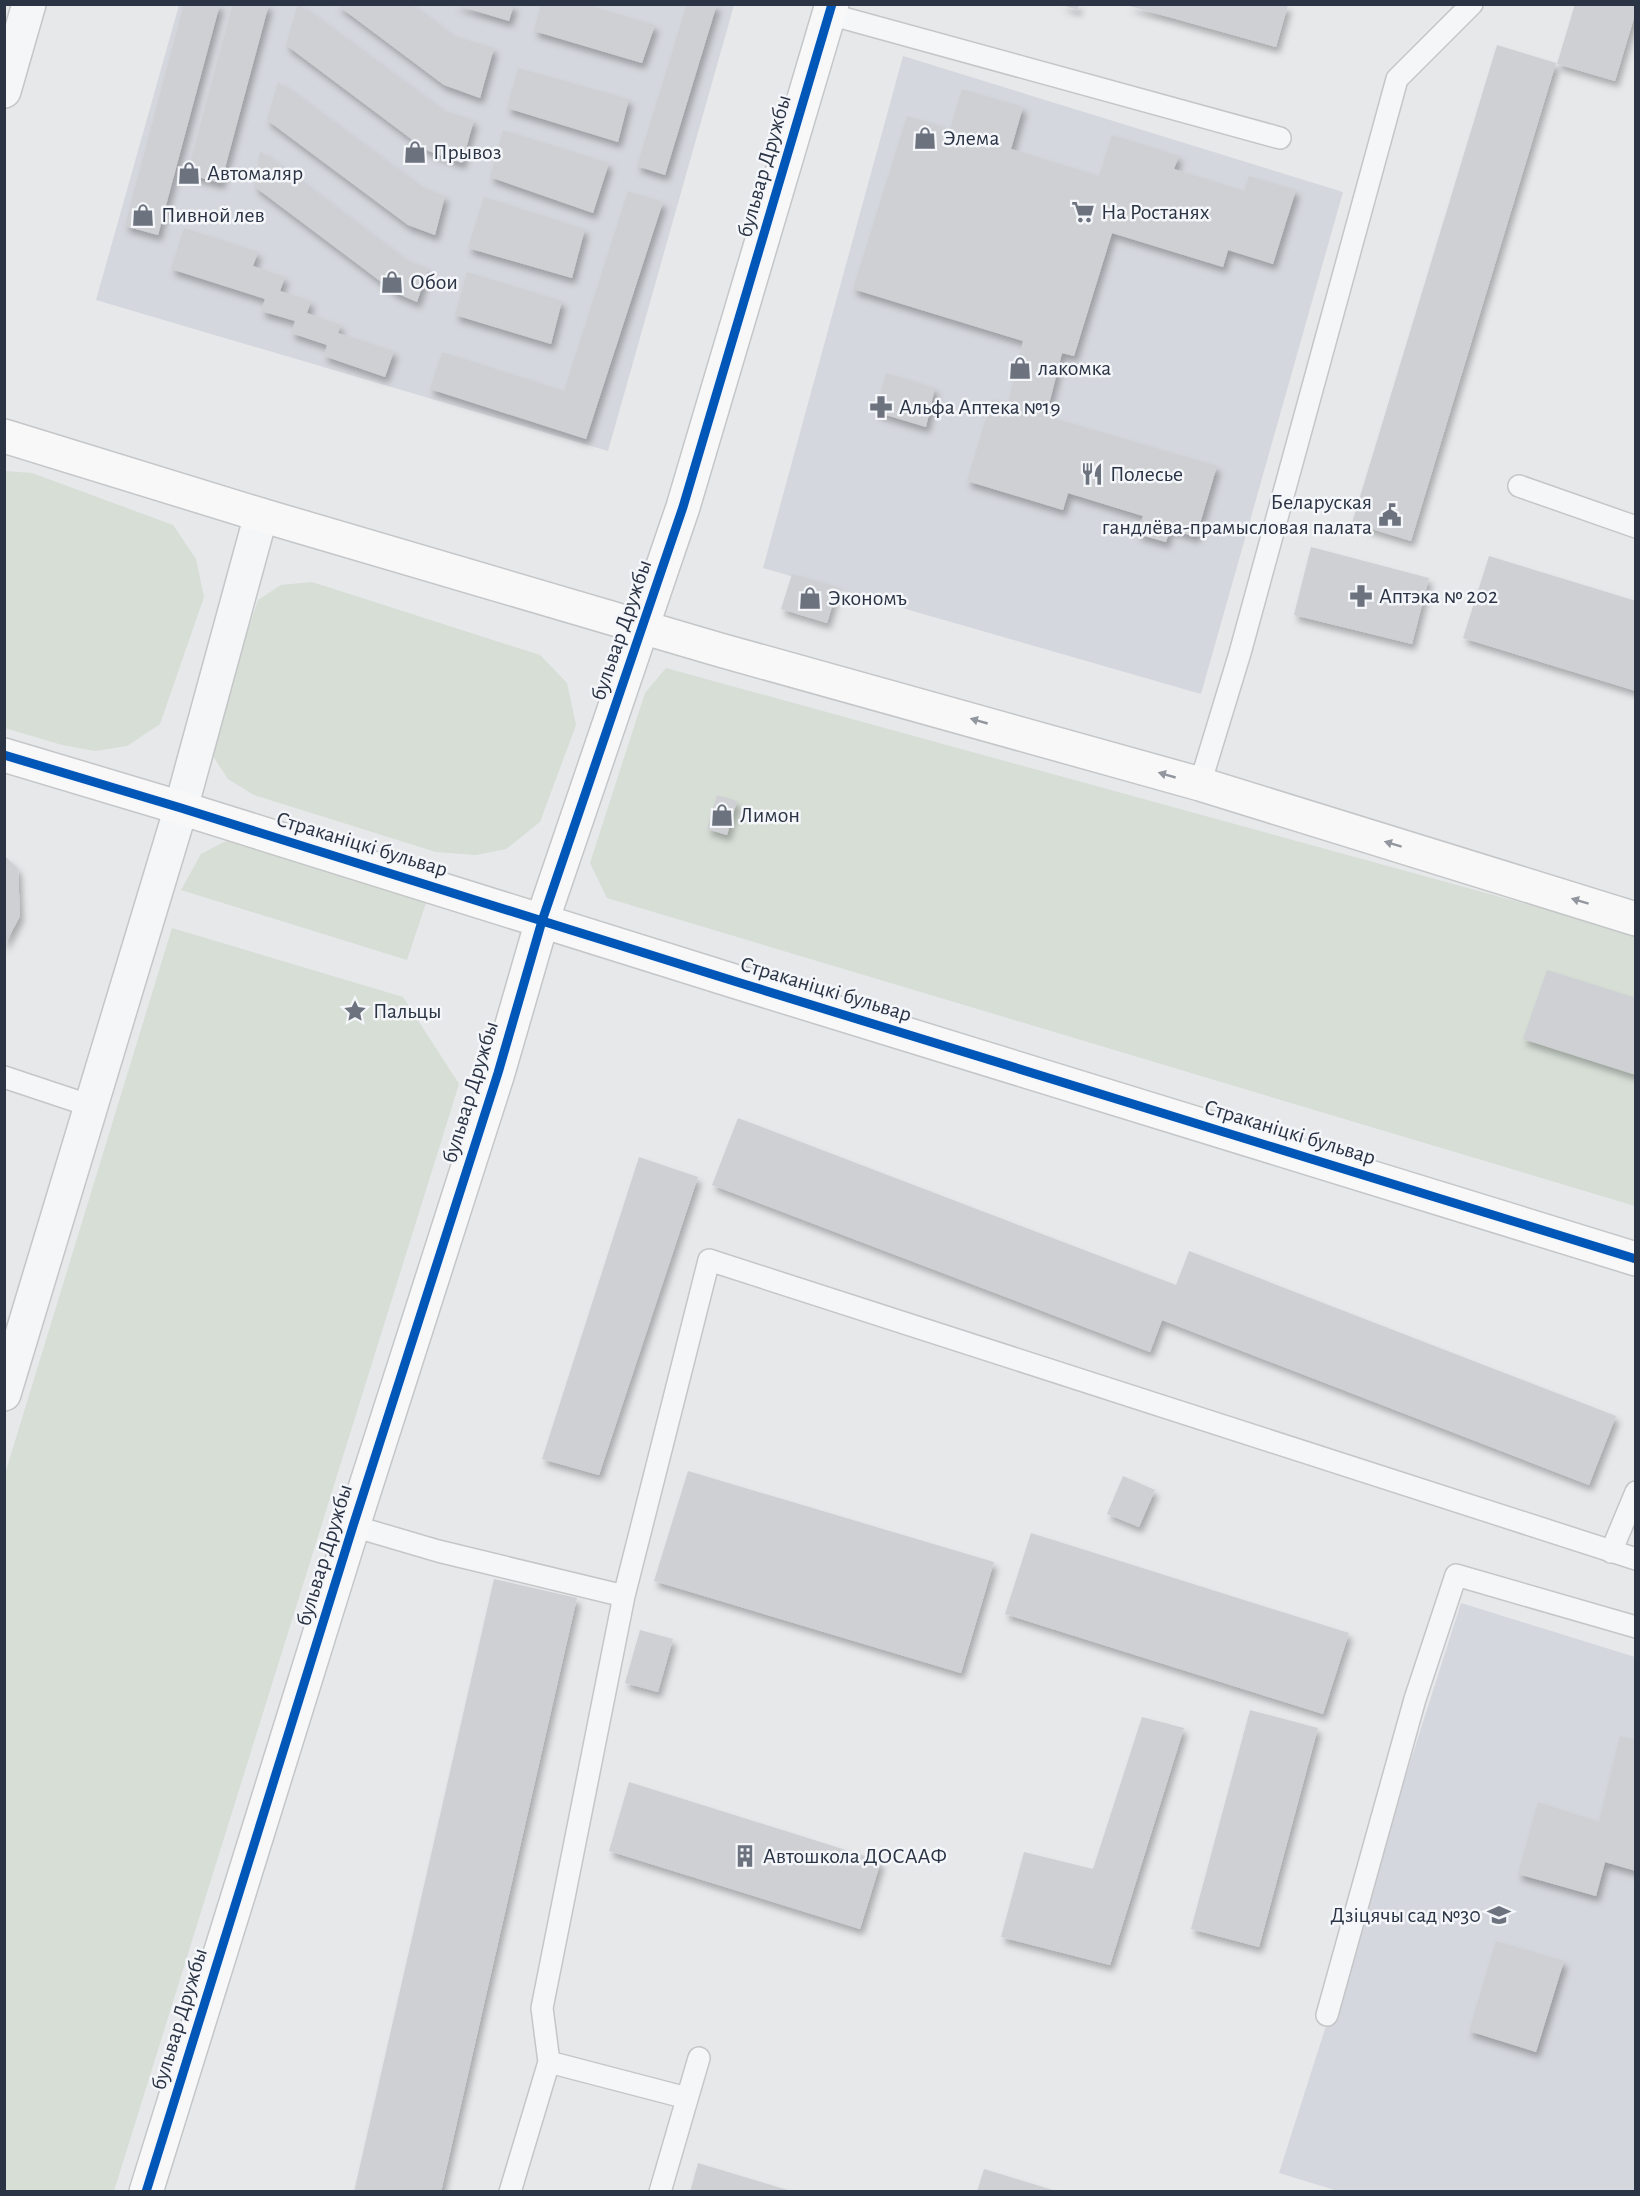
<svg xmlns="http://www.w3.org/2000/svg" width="1640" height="2196" viewBox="0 0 1640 2196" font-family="'Alegreya Sans',sans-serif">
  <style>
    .built { fill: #d4d7dd }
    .green { fill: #d6ded6 }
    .building { fill: #ced0d3; filter: url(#shadow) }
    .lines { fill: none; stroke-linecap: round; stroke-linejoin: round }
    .lane-casing { stroke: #c4c6c8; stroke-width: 24 }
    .street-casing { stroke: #c4c6c8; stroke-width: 36 }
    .secondary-casing { stroke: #c4c6c8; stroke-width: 36 }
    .lane { stroke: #f5f6f7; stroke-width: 21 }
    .street { stroke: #f5f6f7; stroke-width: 33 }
    .secondary { stroke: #f8f8f8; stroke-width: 33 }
    .cycleway-casing { stroke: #f4f6f9; stroke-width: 13 }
    .cycleway { stroke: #0057b8; stroke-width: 9 }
    .oneway { fill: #92969e }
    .labels { text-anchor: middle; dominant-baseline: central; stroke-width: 5; stroke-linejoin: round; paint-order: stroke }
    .poi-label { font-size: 22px; fill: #2b3445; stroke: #f4f6f9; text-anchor: start }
    .street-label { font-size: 22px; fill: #2b3445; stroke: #f4f6f9 }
  </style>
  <defs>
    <filter id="shadow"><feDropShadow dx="3.5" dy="6" stdDeviation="3" flood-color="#0004"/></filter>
  </defs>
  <rect width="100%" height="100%" fill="#e6e8ea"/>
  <!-- built -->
  <path class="built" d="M 179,5 L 734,5 L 608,451 L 96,300 Z
    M 903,56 L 1343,192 L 1201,694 L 763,568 Z
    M 1461,1603 L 1635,1657 L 1635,2191 L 1338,2191 L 1279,2173 Z"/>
  <!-- green -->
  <path class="green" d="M 5,471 L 32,473 L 173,525 L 196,559 L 204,597 L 160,724 L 127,746 L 95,751 L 62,745 L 5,728 Z
    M 312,582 L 540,655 L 567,683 L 576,725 L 540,822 L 506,849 L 476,855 L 436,852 L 254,795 L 228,779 L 209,750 L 258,600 L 281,585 Z
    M 666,668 L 1635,934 L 1635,1206 L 607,898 L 590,863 L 645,693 Z
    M 228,840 L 428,897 L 407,960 L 181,890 L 201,854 Z
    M 172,928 L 403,997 L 459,1084 L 114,2191 L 5,2191 L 5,1474 Z"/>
  <!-- building -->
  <path class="building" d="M 184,4 L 220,4 L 158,235 L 125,226 Z
    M 233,4 L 269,4 L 221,183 L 187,174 Z
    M 298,4 L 441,110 L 474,120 L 462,163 L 426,150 L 286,45 Z
    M 336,4 L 410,4 L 451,35 L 494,48 L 480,98 L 444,85 Z
    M 453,4 L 514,4 L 509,21 Z
    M 541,4 L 584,4 L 655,25 L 642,63 L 534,31 Z
    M 687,4 L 717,4 L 665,175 L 637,166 Z
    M 1059,4 L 1079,4 L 1078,10 Z
    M 1575,4 L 1636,4 L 1636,11 L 1615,81 L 1557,64 Z
    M 1126,5 L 1288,5 L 1276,47 Z
    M 1497,45 L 1556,63 L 1411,541 L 1352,523 Z
    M 518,68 L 629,99 L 618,142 L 507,108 Z
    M 278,82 L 419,186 L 445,196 L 435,235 L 408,225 L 267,120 Z
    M 962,89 L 1023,107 L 1011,149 L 1099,176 L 1112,135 L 1179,156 L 1174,169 L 1244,191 L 1249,176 L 1296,190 L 1273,264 L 1228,250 L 1223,267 L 1112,233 L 1074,356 L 1062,353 L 1046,416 L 1217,466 L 1196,537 L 1170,529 L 1166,542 L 1137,534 L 1143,516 L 1068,493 L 1063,510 L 967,481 L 992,399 L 1008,404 L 1023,341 L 853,289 L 907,116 L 950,129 Z
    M 503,130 L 609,163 L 593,213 L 490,177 Z
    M 260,151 L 402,258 L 428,269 L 417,302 L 396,293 L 255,187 Z
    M 628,191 L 663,202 L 586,439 L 430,389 L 442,352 L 564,391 Z
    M 484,197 L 585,229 L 572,278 L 468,248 Z
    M 184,228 L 258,252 L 253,266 L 285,277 L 280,291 L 311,301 L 307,313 L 341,325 L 338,333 L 394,351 L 385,377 L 324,356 L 327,345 L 291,333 L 295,321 L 261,311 L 265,299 L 171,269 Z
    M 467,272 L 562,301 L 551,344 L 455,315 Z
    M 886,373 L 935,388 L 926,427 L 876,412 Z
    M 1311,547 L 1429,578 L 1412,644 L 1294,615 Z
    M 1489,556 L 1636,601 L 1636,691 L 1463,638 Z
    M 792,574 L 838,587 L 827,623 L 781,609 Z
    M 717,795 L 737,801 L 727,835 L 707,829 Z
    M 4,855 L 18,869 L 20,916 L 4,946 Z
    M 1547,970 L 1636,998 L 1636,1075 L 1523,1039 Z
    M 738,1118 L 1176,1285 L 1189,1251 L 1616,1416 L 1589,1485 L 1162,1320 L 1150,1352 L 712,1185 Z
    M 639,1157 L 698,1177 L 599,1475 L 542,1459 Z
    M 688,1471 L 994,1562 L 961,1673 L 654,1581 Z
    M 1123,1476 L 1155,1490 L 1139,1527 L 1107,1514 Z
    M 1031,1533 L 1349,1633 L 1323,1714 L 1005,1614 Z
    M 494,1579 L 577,1598 L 441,2192 L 354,2192 Z
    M 640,1630 L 673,1639 L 658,1692 L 625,1683 Z
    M 1250,1710 L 1318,1728 L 1259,1947 L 1191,1929 Z
    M 1142,1717 L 1184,1728 L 1110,1965 L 1001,1937 L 1024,1852 L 1093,1869 Z
    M 1620,1736 L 1636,1740 L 1636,1871 L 1605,1862 L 1596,1896 L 1518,1874 L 1538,1802 L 1599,1822 Z
    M 629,1782 L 881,1861 L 860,1929 L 609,1851 Z
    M 1496,1941 L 1564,1961 L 1536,2052 L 1469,2031 Z
    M 698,2163 L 791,2191 L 791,2192 L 690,2192 Z
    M 984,2169 L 1056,2191 L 1056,2192 L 977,2192 Z"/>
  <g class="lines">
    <!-- lane casing -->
    <g class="lane-casing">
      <path id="lane" d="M 829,14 L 1280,138
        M 1519,486 L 1636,527
        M 1200,784 L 1240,653 L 1397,79 L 1472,4
        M 4,1077 L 91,1106
        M 353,1526 L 438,1551 L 624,1596 L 709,1260 L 1636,1559
        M 1611,1552 L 1636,1492
        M 1327,2015 L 1415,1699 L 1456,1575 L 1636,1627
        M 549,2062 L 687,2098
        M 510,2192 L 549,2062 L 542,2008 L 624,1596
        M 660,2192 L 699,2058"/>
    </g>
    <!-- street casing -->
    <g class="street-casing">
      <path id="street" d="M 4,91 L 29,4
        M 4,1394 L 181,808 L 261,515"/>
    </g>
    <!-- secondary casing -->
    <g class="secondary-casing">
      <path id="secondary" d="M 4,436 L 261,515 L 720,650 L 1200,784 L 1636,919
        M 4,755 L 181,808 L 737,982 L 1636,1259
        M 146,2192 L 353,1526 L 498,1073 L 542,921 L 683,507 L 832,4"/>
    </g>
    <!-- lane -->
    <use href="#lane" class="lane"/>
    <!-- street -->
    <use href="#street" class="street"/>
    <!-- secondary -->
    <use href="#secondary" class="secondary"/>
    <!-- cycleway casing -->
    <g class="cycleway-casing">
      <path id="cycleway" d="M 4,755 L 181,808 L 737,982 L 1636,1259
        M 146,2192 L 353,1526 L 498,1073 L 542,921 L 683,507 L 832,4"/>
    </g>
    <!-- cycleway -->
    <use href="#cycleway" class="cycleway"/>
  </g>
  <!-- one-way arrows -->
  <defs><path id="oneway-solid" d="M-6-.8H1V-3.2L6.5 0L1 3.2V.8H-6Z" transform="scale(1.5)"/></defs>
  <g class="oneway">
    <use href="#oneway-solid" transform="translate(979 721) rotate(-164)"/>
    <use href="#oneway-solid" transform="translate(1167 775) rotate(-164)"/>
    <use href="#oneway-solid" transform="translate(1393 844) rotate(-163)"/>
    <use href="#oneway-solid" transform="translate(1580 901) rotate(-163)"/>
  </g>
  <!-- icons -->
  <defs>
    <g id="shop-bare" transform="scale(1.8)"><path d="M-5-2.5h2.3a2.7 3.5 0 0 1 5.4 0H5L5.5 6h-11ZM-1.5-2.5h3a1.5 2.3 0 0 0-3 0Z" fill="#6c737f" stroke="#f4f6f9" stroke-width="2.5" paint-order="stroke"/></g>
    <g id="supermarket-bare" transform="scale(1.8)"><path d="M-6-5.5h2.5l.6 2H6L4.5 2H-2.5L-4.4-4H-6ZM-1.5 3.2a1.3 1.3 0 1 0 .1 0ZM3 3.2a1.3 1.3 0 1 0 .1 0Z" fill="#6c737f" stroke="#f4f6f9" stroke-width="2.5" paint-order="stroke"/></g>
    <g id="pharmacy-bare" transform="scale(1.8)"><path d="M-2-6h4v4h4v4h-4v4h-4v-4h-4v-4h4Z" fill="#6c737f" stroke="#f4f6f9" stroke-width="2.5" paint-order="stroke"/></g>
    <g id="restaurant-bare" transform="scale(1.8)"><path d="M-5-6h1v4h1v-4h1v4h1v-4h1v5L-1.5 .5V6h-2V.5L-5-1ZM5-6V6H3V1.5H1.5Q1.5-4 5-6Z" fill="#6c737f" stroke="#f4f6f9" stroke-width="2.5" paint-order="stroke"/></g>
    <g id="civic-bare" transform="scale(1.8)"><path d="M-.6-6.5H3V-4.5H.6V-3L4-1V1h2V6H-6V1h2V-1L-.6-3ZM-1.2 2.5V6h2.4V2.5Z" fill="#6c737f" stroke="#f4f6f9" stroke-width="2.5" paint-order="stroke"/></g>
    <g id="sight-bare" transform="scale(1.8)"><path d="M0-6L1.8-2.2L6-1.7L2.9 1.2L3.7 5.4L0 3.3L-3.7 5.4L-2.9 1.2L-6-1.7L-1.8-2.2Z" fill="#6c737f" stroke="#f4f6f9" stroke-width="2.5" paint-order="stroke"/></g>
    <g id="building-bare" transform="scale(1.8)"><path d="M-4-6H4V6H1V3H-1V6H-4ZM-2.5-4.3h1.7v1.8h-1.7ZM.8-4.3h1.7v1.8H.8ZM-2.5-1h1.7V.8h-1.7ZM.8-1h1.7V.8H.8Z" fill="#6c737f" stroke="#f4f6f9" stroke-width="2.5" paint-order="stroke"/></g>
    <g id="school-bare" transform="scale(1.8)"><path d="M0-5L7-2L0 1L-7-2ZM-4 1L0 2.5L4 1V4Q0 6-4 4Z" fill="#6c737f" stroke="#f4f6f9" stroke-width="2.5" paint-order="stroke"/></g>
  </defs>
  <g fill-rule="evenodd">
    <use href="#shop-bare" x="925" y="138"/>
    <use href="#shop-bare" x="415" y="152"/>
    <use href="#shop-bare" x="189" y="173"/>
    <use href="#supermarket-bare" x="1083" y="212"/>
    <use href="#shop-bare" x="143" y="215"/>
    <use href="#shop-bare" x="392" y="282"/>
    <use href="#shop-bare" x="1020" y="368"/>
    <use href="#pharmacy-bare" x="881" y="407"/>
    <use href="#restaurant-bare" x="1092" y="474"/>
    <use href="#civic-bare" x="1390" y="515"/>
    <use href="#pharmacy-bare" x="1361" y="596"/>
    <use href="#shop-bare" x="810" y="598"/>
    <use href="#shop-bare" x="722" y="815"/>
    <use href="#sight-bare" x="355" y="1011"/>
    <use href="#building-bare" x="745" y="1856"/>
    <use href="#school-bare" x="1499" y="1915"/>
  </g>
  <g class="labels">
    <!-- poi labels -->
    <g class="poi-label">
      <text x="943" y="138">Элема</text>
      <text x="433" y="152">Прывоз</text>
      <text x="207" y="173">Автомаляр</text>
      <text x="1101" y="212">На Ростанях</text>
      <text x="161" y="215">Пивной лев</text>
      <text x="410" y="282">Обои</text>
      <text x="1038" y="368">лакомка</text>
      <text x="899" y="407">Альфа Аптека №19</text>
      <text x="1110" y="474">Полесье</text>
      <text x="1372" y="502" text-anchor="end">Беларуская<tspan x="1372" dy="25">гандлёва-прамысловая палата</tspan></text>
      <text x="1379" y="596">Аптэка № 202</text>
      <text x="828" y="598">Экономъ</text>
      <text x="740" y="815">Лимон</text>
      <text x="373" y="1011">Пальцы</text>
      <text x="763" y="1856">Автошкола ДОСААФ</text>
      <text x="1481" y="1915" text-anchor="end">Дзіцячы сад №30</text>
    </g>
    <!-- street labels -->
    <g class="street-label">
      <text transform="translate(764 166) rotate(-74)">бульвар Дружбы</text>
      <text transform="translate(621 630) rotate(-71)">бульвар Дружбы</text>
      <text transform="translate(362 844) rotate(17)">Страканіцкі бульвар</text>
      <text transform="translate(826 989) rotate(17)">Страканіцкі бульвар</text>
      <text transform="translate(470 1092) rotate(-73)">бульвар Дружбы</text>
      <text transform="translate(1290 1132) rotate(17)">Страканіцкі бульвар</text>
      <text transform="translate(324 1555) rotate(-73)">бульвар Дружбы</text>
      <text transform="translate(179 2019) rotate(-73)">бульвар Дружбы</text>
    </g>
  </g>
  <!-- border -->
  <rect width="1640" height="2196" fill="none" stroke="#2b3445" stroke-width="12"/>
</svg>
